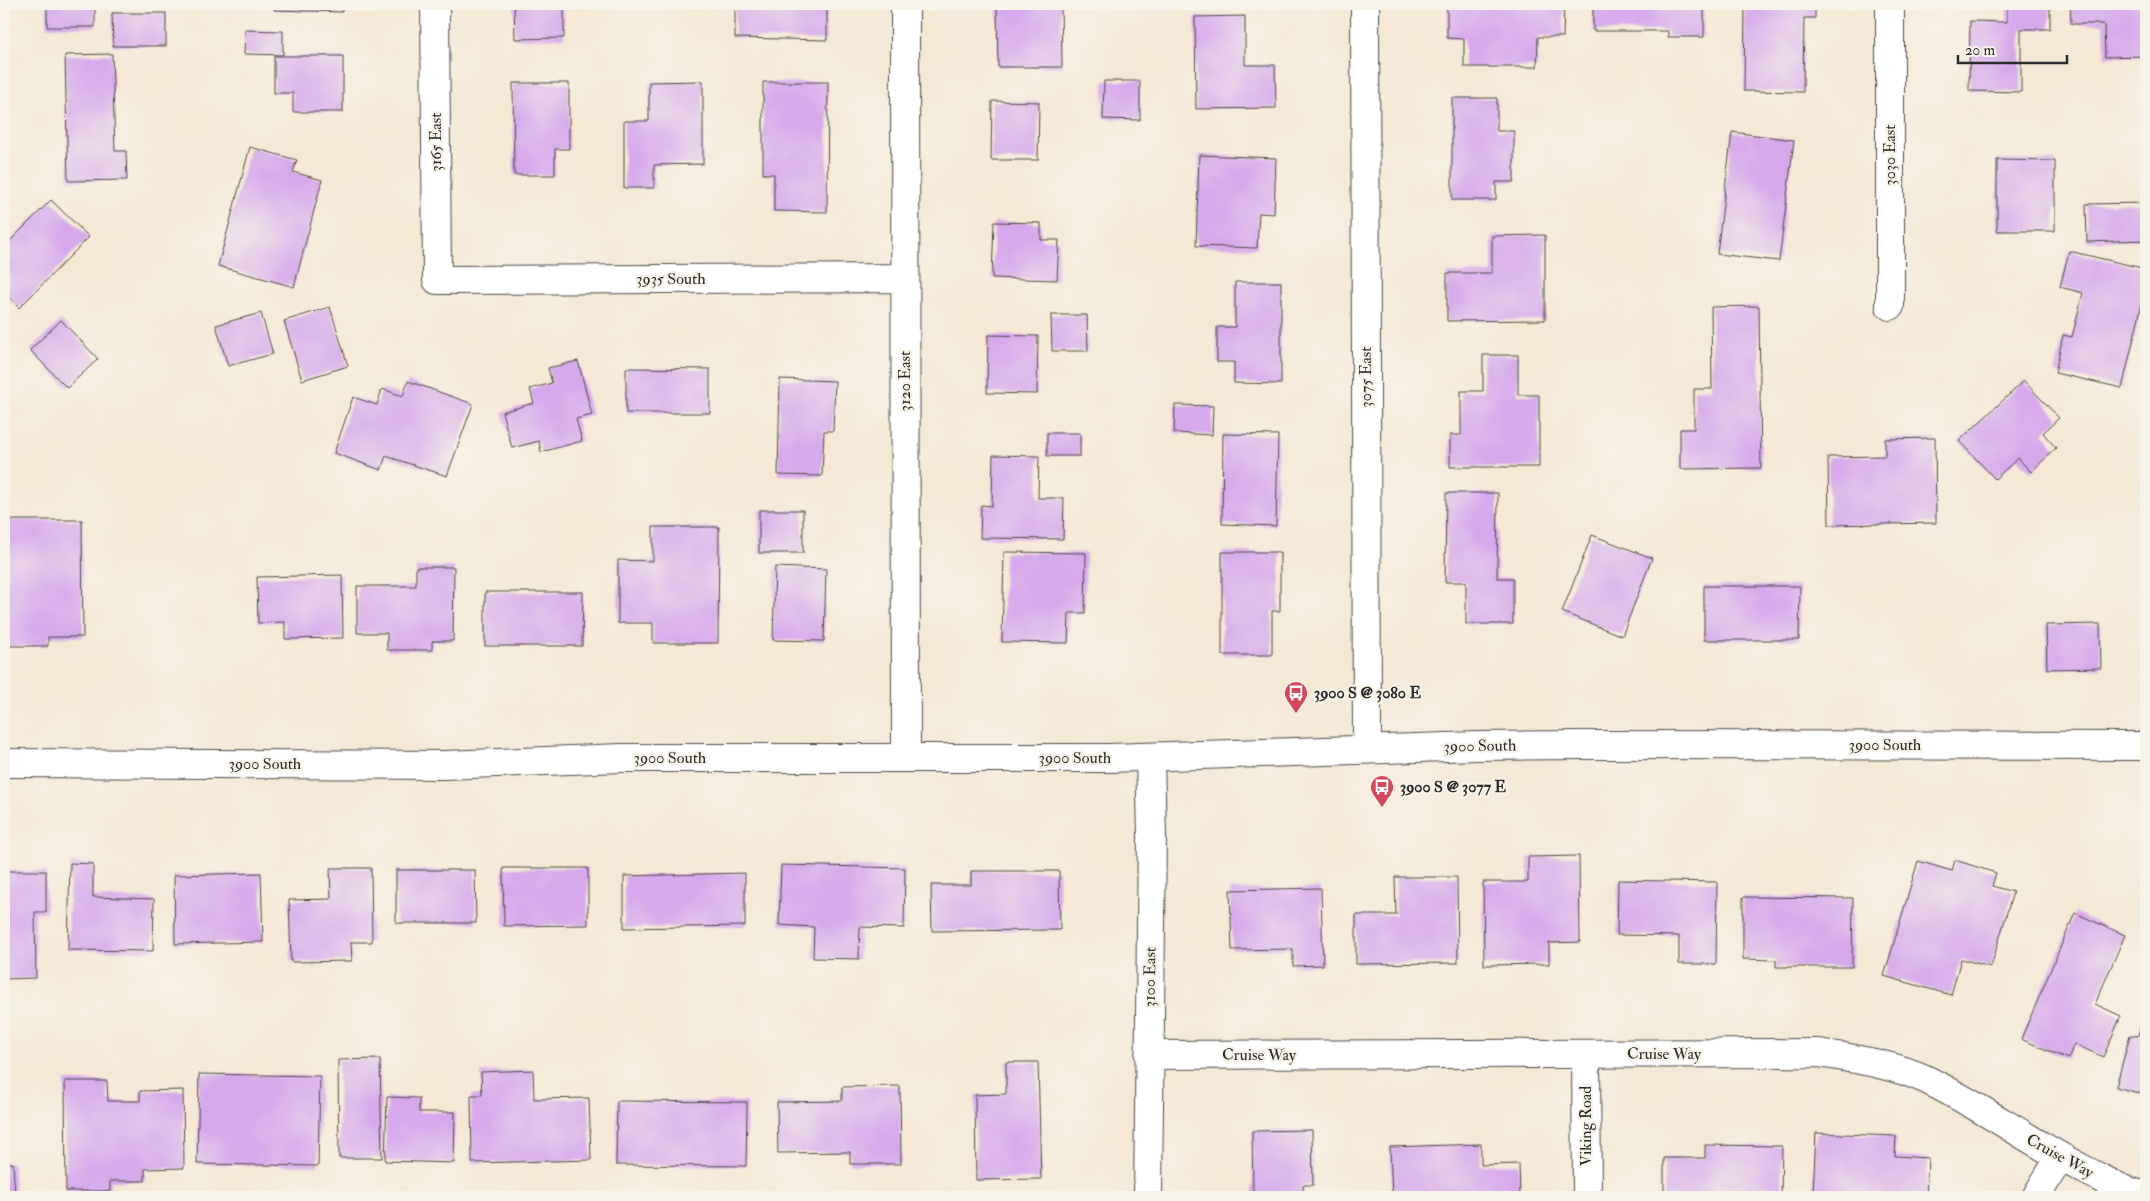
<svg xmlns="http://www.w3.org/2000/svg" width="2150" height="1201" viewBox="0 0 2150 1201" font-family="'IM FELL Double Pica',serif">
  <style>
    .building { fill: #d5a9eb }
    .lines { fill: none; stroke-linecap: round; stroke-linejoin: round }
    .street-casing { stroke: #494744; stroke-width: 30 }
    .secondary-casing { stroke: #494744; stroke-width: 30 }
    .street { stroke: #fff; stroke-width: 28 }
    .secondary { stroke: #fff; stroke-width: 28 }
    .labels { text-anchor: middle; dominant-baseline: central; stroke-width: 4.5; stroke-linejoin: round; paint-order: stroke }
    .street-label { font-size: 16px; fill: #2b2b2b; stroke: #f7f3e8 }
    .poi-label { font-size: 16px; font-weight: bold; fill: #2b2b2b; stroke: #f7f3e8; text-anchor: start }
  </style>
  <rect width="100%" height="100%" fill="#f7f3e8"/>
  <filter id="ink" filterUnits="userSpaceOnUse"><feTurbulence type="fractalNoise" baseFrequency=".02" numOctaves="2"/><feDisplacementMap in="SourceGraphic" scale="10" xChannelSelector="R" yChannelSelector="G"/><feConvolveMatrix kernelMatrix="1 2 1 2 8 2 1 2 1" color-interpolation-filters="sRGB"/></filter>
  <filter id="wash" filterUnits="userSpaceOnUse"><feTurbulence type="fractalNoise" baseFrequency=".0096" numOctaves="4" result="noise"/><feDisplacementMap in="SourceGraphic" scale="20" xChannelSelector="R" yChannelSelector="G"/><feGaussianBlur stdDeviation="1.12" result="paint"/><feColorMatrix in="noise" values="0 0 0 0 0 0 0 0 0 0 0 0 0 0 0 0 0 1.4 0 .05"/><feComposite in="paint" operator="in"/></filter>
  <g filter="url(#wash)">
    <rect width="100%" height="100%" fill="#f5e8d5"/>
    <g id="blocks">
      <!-- building -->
      <path class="building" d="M 47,4 L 95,4 L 95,27 L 47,27 Z
        M 275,4 L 342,4 L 342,12 L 274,10 Z
        M 514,4 L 586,4 L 586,8 L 564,8 L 564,38 L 515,39 Z
        M 682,4 L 721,4 L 721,7 L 682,8 Z
        M 735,4 L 827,4 L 827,40 L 735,38 Z
        M 997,4 L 1061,4 L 1062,67 L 998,67 Z
        M 1447,4 L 1564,4 L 1563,37 L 1538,37 L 1537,67 L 1464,67 L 1464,39 L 1447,38 Z
        M 1593,4 L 1704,4 L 1704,37 L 1668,37 L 1668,31 L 1593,31 Z
        M 1745,4 L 1815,4 L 1815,18 L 1804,18 L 1803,92 L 1744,91 Z
        M 2007,4 L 2050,4 L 2050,29 L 2021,29 L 2021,92 L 1969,91 L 1970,21 L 2007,22 Z
        M 2070,4 L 2146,4 L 2146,56 L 2105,57 L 2104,24 L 2071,24 Z
        M 112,13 L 166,13 L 166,46 L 113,46 Z
        M 1245,16 L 1245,65 L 1275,65 L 1276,108 L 1196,109 L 1195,17 Z
        M 245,30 L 283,31 L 283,55 L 244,54 Z
        M 112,54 L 115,151 L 126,151 L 127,180 L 68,181 L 65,55 Z
        M 274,56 L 343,56 L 343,112 L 293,112 L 293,93 L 274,93 Z
        M 703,81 L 703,164 L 654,165 L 654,188 L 624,188 L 624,121 L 649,121 L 649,82 Z
        M 1104,81 L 1140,81 L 1140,120 L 1103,119 Z
        M 763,82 L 828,82 L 827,212 L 774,211 L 774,174 L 763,174 Z
        M 513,83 L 569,83 L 569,149 L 555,149 L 555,175 L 514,175 Z
        M 1452,98 L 1497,98 L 1497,131 L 1514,131 L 1514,182 L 1496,182 L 1496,200 L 1452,200 Z
        M 992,101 L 1039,102 L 1038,160 L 991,160 Z
        M 1732,132 L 1794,140 L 1779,261 L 1717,254 Z
        M 250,147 L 297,160 L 293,172 L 322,180 L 294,287 L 218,266 Z
        M 1199,155 L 1276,158 L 1274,214 L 1259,213 L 1257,248 L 1196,246 Z
        M 1997,160 L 2055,161 L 2055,231 L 1997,231 Z
        M 51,200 L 89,237 L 19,308 L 4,292 L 4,247 Z
        M 2146,203 L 2146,240 L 2087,242 L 2086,204 Z
        M 994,222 L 1041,223 L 1041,240 L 1059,240 L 1057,280 L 992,278 Z
        M 1545,235 L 1545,320 L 1447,321 L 1447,273 L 1492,273 L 1492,236 Z
        M 2069,251 L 2146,269 L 2146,287 L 2122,388 L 2055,373 L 2063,335 L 2072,337 L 2083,293 L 2060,287 Z
        M 1235,282 L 1281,282 L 1281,384 L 1234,383 L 1234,362 L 1217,362 L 1217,327 L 1235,327 Z
        M 1759,306 L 1761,468 L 1680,469 L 1680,429 L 1694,429 L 1694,389 L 1712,389 L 1711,307 Z
        M 330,307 L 348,366 L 302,380 L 284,321 Z
        M 261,313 L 273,354 L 228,366 L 216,325 Z
        M 1051,315 L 1087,315 L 1088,351 L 1052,351 Z
        M 61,320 L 98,359 L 67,388 L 30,350 Z
        M 988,335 L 1038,336 L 1037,394 L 987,393 Z
        M 1483,355 L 1518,355 L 1518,395 L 1539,395 L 1539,467 L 1450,467 L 1450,435 L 1461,435 L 1461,391 L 1483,391 Z
        M 578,361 L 592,415 L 576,419 L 582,441 L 541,452 L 539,441 L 512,448 L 502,412 L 534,403 L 530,389 L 552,383 L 548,368 Z
        M 626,368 L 710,369 L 710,413 L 626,413 Z
        M 780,379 L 835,381 L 833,431 L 824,431 L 822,476 L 778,475 Z
        M 408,381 L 473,404 L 447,476 L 386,456 L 381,470 L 334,453 L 353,397 L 377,405 L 382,389 L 403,396 Z
        M 2024,381 L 2059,418 L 2043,433 L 2056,448 L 2031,472 L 2018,458 L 1995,479 L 1959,441 Z
        M 1175,405 L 1213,406 L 1212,435 L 1174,433 Z
        M 1047,433 L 1080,433 L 1080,456 L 1047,456 Z
        M 1223,434 L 1278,435 L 1276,526 L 1222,524 Z
        M 1935,438 L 1936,523 L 1829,525 L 1828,457 L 1885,456 L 1885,439 Z
        M 993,455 L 1039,456 L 1038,498 L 1064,498 L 1063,539 L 980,538 L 981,505 L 992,506 Z
        M 1446,493 L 1498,493 L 1497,578 L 1513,578 L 1513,624 L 1466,624 L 1466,582 L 1445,582 Z
        M 759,510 L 803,510 L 803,553 L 759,553 Z
        M 4,520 L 82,520 L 83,637 L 48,637 L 48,646 L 4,646 Z
        M 653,527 L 719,527 L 718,643 L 653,643 L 653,623 L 618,623 L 618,560 L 653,561 Z
        M 1592,535 L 1652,558 L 1622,636 L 1562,612 Z
        M 1004,552 L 1086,553 L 1085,613 L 1069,613 L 1068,643 L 1002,642 Z
        M 1222,552 L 1280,552 L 1280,611 L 1272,611 L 1272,655 L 1222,655 Z
        M 416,567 L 454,567 L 453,641 L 432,641 L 432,650 L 387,650 L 387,633 L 357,633 L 357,586 L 416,586 Z
        M 775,567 L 826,569 L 824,641 L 773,640 Z
        M 342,575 L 343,638 L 285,639 L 285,622 L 258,623 L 257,577 Z
        M 1704,586 L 1800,586 L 1799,640 L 1704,640 Z
        M 485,592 L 583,592 L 582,646 L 485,646 Z
        M 2100,624 L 2101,668 L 2047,669 L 2046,625 Z
        M 1579,856 L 1580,942 L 1549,943 L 1549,964 L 1484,965 L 1483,882 L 1528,882 L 1528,857 Z
        M 1955,860 L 1996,873 L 1992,886 L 2013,892 L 1991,967 L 1961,959 L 1951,995 L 1884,976 L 1918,861 L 1952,871 Z
        M 70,863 L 93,864 L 93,897 L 154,899 L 153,951 L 68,950 Z
        M 781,865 L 905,868 L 904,928 L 860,927 L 859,959 L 813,958 L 814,927 L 779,925 Z
        M 330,868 L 371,868 L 372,942 L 351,942 L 352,961 L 291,962 L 289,900 L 331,899 Z
        M 503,868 L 588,868 L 588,925 L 504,926 Z
        M 396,870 L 475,870 L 476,923 L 396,923 Z
        M 4,871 L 46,871 L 46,912 L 35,912 L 36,978 L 4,979 Z
        M 971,871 L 1059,871 L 1060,930 L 932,931 L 931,885 L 971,885 Z
        M 261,873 L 263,942 L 175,944 L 174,875 Z
        M 745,873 L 745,926 L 624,928 L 624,876 Z
        M 1395,877 L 1457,877 L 1458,963 L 1356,964 L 1356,915 L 1396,915 Z
        M 1618,880 L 1717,882 L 1716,964 L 1679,964 L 1679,936 L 1617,935 Z
        M 1321,888 L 1323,965 L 1293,966 L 1293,949 L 1232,950 L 1230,890 Z
        M 1743,897 L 1853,898 L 1852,967 L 1776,967 L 1776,960 L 1743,959 Z
        M 2075,913 L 2125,935 L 2095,1004 L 2121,1016 L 2103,1057 L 2074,1044 L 2068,1059 L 2021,1039 Z
        M 2146,1005 L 2146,1095 L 2116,1087 L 2130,1035 L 2138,1036 Z
        M 380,1059 L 382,1158 L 339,1158 L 338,1060 Z
        M 1006,1062 L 1038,1062 L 1041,1179 L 976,1180 L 975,1095 L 1006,1094 Z
        M 533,1070 L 534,1099 L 589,1098 L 591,1160 L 472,1163 L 471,1095 L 482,1095 L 481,1072 Z
        M 199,1074 L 320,1076 L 318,1166 L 197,1164 Z
        M 65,1081 L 107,1081 L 108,1101 L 140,1101 L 140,1091 L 183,1090 L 184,1168 L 145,1169 L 145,1181 L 110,1181 L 110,1191 L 66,1191 Z
        M 900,1086 L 901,1164 L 850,1164 L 850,1152 L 778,1153 L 777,1102 L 842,1101 L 842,1087 Z
        M 387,1097 L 419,1098 L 419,1112 L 455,1112 L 454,1163 L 385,1161 Z
        M 617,1101 L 747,1102 L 746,1166 L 616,1165 Z
        M 1312,1130 L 1313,1185 L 1303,1185 L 1304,1197 L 1253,1197 L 1252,1131 Z
        M 1816,1133 L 1896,1136 L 1895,1156 L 1928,1158 L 1926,1197 L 1863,1197 L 1864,1195 L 1813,1193 Z
        M 1481,1144 L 1481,1165 L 1519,1164 L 1520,1197 L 1392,1197 L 1390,1147 Z
        M 1705,1145 L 1782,1146 L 1781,1197 L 1664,1197 L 1664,1158 L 1705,1158 Z
        M 4,1163 L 13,1163 L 15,1197 L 4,1197 Z"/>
    </g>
  </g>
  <g filter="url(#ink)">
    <use href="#blocks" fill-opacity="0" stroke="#494744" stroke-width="1"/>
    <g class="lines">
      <!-- street casing -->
      <g class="street-casing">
        <path id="street" d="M 435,4 L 437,280 L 905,278
          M 905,4 L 906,758
          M 1365,4 L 1367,749
          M 1890,4 L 1890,306
          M 1149,1055 L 1819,1053 C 1855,1059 1892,1064 1925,1079 C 1981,1106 2032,1143 2087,1171 C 2105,1180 2126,1193 2146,1195
          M 1586,1055 L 1587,1197
          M 1148,1197 L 1152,835 L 1150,757
          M 2036,1197 L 2060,1157"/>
      </g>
      <!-- secondary casing -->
      <g class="secondary-casing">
        <path id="secondary" d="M 4,763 L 444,765 L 621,758 L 1108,758 L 1477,746 L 1582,745 L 2146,746"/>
      </g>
      <!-- street -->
      <use href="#street" class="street"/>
      <!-- secondary -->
      <use href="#secondary" class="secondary"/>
    </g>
  </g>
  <!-- icons -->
  <defs>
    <g id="bus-pin" transform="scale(1.25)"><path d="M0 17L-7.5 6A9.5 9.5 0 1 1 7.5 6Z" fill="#d1495b" stroke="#f7f3e8"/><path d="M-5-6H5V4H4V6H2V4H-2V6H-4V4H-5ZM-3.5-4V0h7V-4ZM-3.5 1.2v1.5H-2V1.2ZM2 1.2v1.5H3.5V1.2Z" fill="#fff"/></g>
  </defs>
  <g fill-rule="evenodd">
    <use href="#bus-pin" x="1296" y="693"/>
    <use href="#bus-pin" x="1382" y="787"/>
  </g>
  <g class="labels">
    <!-- street labels -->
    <g class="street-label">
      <text transform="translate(436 142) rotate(-90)">3165 East</text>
      <text transform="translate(1890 155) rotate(-90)">3030 East</text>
      <text x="671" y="279">3935 South</text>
      <text transform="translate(1366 377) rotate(-90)">3075 East</text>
      <text transform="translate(905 381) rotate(-90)">3120 East</text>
      <text x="1885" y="745">3900 South</text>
      <text transform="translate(1480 746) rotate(-1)">3900 South</text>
      <text x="670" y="758">3900 South</text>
      <text x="1075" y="758">3900 South</text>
      <text x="265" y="764">3900 South</text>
      <text transform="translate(1150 977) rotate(-89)">3100 East</text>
      <text x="1664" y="1054">Cruise Way</text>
      <text x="1259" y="1055">Cruise Way</text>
      <text transform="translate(1586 1126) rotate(-90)">Viking Road</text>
      <text transform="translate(2060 1156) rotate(29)">Cruise Way</text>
    </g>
    <!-- poi labels -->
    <g class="poi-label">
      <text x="1314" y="693">3900 S @ 3080 E</text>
      <text x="1400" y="787">3900 S @ 3077 E</text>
    </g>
  </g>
  <!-- margin -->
  <rect width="2150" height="1201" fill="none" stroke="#f7f3e8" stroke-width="20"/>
  <!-- scale -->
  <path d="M1958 55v8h109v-8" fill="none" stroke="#2b2b2b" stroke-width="2.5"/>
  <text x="1965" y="55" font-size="15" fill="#2b2b2b" stroke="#f7f3e8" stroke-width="4" paint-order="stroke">20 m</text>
</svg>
